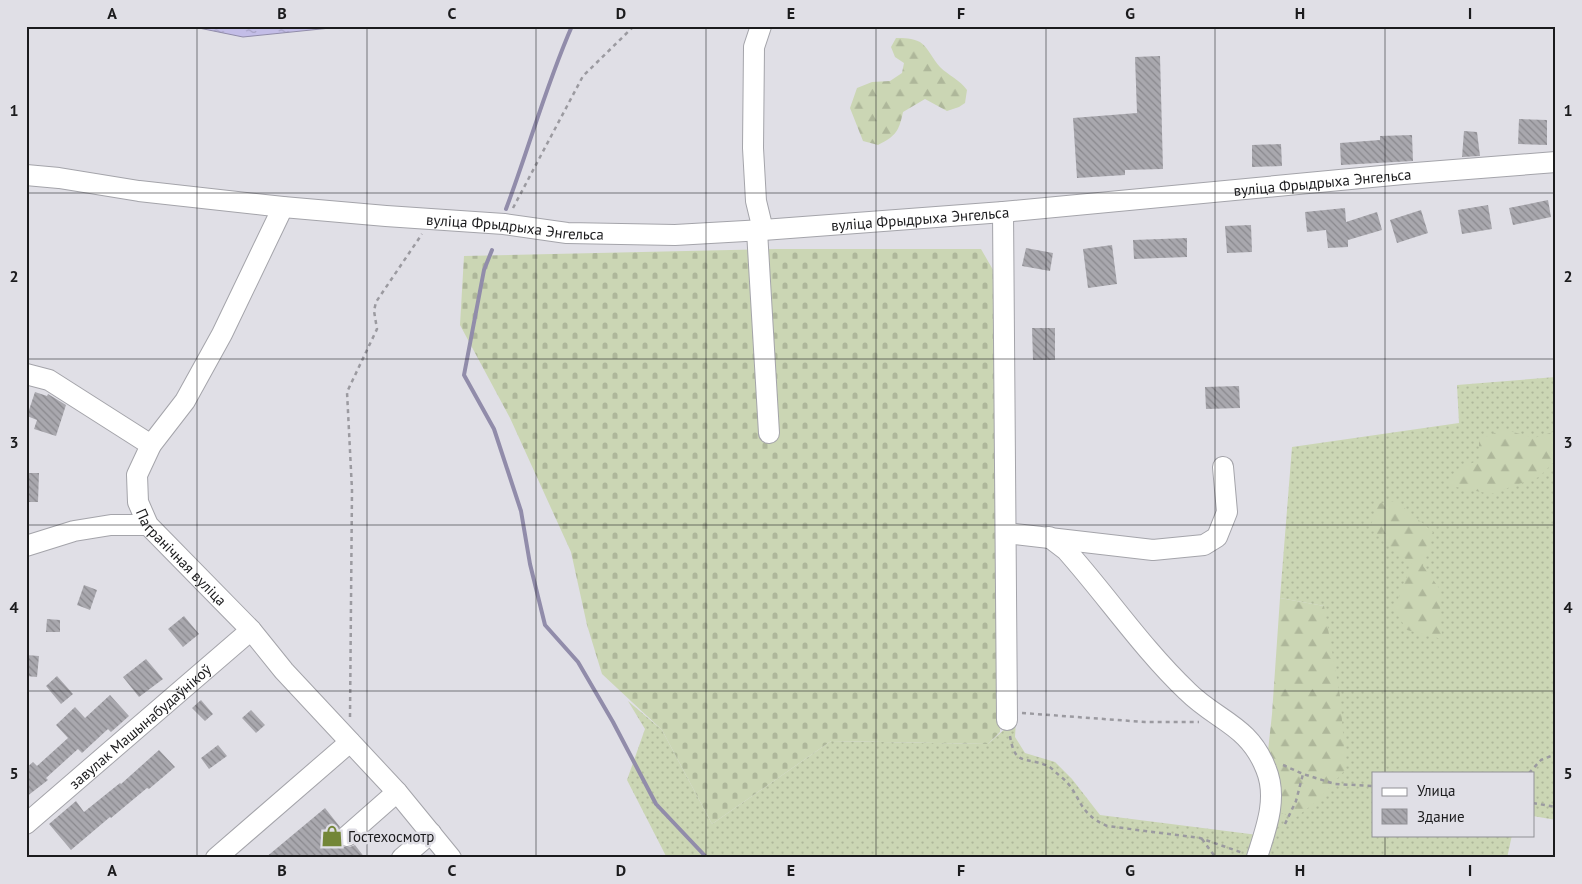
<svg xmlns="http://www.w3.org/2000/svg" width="1582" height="884" viewBox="0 0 1582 884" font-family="'PT Sans',sans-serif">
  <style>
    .grass { fill: url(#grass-dots) }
    .forest { fill: url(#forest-firs) }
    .cemetery { fill: url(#cemetery-stones) }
    .water { fill: url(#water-ripples); stroke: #918caa }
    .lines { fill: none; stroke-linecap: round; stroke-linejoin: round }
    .stream { stroke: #918caa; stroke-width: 4 }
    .building { fill: url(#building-back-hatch) }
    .minor-casing { stroke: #a4a4aa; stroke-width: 22 }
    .path { stroke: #9b9aa0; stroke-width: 2.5; stroke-dasharray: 4 4; stroke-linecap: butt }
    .minor { stroke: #fff; stroke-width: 20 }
    .grid { fill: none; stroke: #1b1b1d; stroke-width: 1; stroke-opacity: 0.55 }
    .labels { text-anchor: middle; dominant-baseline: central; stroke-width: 5; stroke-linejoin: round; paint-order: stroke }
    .street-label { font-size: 15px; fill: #1b1b1d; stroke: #e0dfe6 }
    .poi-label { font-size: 15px; fill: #1b1b1d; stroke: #e0dfe6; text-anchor: start }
    .neatline { fill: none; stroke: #1b1b1d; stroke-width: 2 }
    .grid-label { font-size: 16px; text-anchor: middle; font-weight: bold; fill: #1b1b1d }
  </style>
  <defs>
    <pattern id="grass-dots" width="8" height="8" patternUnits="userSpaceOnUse" patternTransform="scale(1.25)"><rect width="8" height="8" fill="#cbd6b4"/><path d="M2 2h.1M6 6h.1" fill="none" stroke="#aeb79a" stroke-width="1.8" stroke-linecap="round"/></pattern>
    <pattern id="forest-firs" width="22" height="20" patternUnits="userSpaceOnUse" patternTransform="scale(1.25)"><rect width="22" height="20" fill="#cbd6b4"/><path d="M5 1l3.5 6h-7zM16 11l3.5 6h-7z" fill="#aeb79a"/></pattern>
    <pattern id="cemetery-stones" width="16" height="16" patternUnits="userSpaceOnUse" patternTransform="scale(1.25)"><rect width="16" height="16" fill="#cbd6b4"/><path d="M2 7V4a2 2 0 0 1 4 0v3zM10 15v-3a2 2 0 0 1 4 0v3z" fill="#aeb79a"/></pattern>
    <pattern id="water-ripples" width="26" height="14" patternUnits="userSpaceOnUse" patternTransform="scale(1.25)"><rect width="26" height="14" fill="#c3bde7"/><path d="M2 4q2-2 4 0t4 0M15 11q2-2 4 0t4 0" fill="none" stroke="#a7a2c6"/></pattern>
    <pattern id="building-back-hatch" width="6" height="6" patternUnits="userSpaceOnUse" patternTransform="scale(1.25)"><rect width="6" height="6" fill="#a9a8ae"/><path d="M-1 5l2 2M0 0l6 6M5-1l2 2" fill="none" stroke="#89888d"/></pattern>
  </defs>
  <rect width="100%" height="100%" fill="#e0dfe6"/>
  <!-- grass -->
  <path class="grass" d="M 1556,377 L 1556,820 L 1533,816 L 1533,773 L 1373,773 L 1373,835 L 1512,835 L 1507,858 L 667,858 L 627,780 L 645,729 L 628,701 L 662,730 L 712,824 L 831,741 L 988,744 L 1016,719 L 1015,737 L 1025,753 L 1055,762 L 1072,779 L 1100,815 L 1258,835 L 1324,606 L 1280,598 L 1292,447 L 1459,423 L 1457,385 Z"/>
  <!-- forest -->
  <path class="forest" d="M 896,38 C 904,38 912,38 920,42 C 928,47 933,60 940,67 C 948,75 960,80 967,90 L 965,103 L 959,107 L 947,111 L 925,99 L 903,112 C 899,131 896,136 878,145 L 863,141 L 850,108 L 857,88 L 872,82 L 890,81 L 902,73 L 904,63 L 895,57 L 891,47 Z
    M 1503,429 L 1534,438 L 1556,431 L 1556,460 L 1539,477 L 1491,494 L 1446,485 L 1456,470 L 1479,460 L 1479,440 Z
    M 1396,501 L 1434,533 L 1423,566 L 1439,588 L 1442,639 L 1407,630 L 1394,609 L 1412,564 L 1385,543 L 1371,527 L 1376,504 Z
    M 1280,598 L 1324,606 L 1340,696 L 1346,769 L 1317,801 L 1295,818 L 1262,806 L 1272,714 Z"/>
  <!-- cemetery -->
  <path class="cemetery" d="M 777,249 L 981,249 L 996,275 L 1000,732 L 988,744 L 831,741 L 712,824 L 662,730 L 602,674 L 587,625 L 571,552 L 510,418 L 460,325 L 464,256 Z"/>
  <!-- water -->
  <path class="water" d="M 189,26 L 350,26 L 243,37 Z"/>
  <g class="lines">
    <!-- stream -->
    <path class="stream" d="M 506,209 C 529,148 546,85 572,26
      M 492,250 L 484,270 L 464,375 L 494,429 L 521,511 L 530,564 L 545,625 L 578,662 L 613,722 L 656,804 L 707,858"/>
  </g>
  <!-- building -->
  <path class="building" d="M 1160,56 L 1163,169 L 1125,170 L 1125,175 L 1077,178 L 1073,118 L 1137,113 L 1135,57 Z
    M 1519,119 L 1547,120 L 1547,145 L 1518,144 Z
    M 1464,131 L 1477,132 L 1480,156 L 1462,157 Z
    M 1412,135 L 1413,161 L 1341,165 L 1340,143 L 1380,140 L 1380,136 Z
    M 1281,144 L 1282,166 L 1252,167 L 1252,145 Z
    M 1548,200 L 1551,217 L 1513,225 L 1509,208 Z
    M 1488,205 L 1492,229 L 1462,234 L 1458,210 Z
    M 1345,208 L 1346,222 L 1377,212 L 1382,230 L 1348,240 L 1348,247 L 1328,248 L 1326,230 L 1307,232 L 1305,212 Z
    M 1421,210 L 1428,233 L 1397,243 L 1390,220 Z
    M 1251,225 L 1252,252 L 1227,253 L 1225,226 Z
    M 1187,238 L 1187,257 L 1134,259 L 1133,240 Z
    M 1112,245 L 1117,284 L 1088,288 L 1083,249 Z
    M 1026,248 L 1053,253 L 1050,271 L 1022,266 Z
    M 1032,328 L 1055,328 L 1055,360 L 1033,360 Z
    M 1239,386 L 1240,408 L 1206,409 L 1205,387 Z
    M 35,392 L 47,396 L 48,394 L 66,405 L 56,436 L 34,429 L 37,420 L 27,416 Z
    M 26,473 L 39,473 L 38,502 L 26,502 Z
    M 84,585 L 97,590 L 90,610 L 77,605 Z
    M 184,616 L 199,634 L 183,647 L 168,629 Z
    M 47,619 L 60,620 L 60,632 L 46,632 Z
    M 26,655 L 39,656 L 37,677 L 26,676 Z
    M 146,659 L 163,679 L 139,697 L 123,677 Z
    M 57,676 L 73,694 L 61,704 L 46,686 Z
    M 110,695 L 129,716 L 111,732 L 108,729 L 82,753 L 78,749 L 46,778 L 48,780 L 26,797 L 26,768 L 33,762 L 37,766 L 68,738 L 56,725 L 75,707 L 85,718 Z
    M 201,700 L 213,714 L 205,721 L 192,708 Z
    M 251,710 L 265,725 L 256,733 L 242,718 Z
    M 218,745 L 227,756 L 209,769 L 201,758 Z
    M 159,750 L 175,767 L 149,789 L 147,788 L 111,818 L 110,817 L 71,850 L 49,824 L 76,801 L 84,812 L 120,783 L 121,784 Z
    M 325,808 L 340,827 L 336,833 L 336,839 L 338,843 L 344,847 L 350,847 L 355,845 L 365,858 L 265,858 Z"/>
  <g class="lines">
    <!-- minor casing -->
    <g class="minor-casing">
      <g id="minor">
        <path d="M 761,26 L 754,47 L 753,148 L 756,201 L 763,230"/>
        <path id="s1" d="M 26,175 L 59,178 L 139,191 L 283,207 L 386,216 L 504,224 L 567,233 L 675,235 L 763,230 L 1003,212 L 1403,174 L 1556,162"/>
        <path id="s2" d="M 283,207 L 222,334 L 185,401 L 151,445 L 137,475 L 138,502 L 148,525 L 251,630 L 284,671 L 397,792 L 451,858"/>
        <path d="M 1003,212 L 1007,720"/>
        <path d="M 757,231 L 769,433"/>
        <path d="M 26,374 L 49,380 L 151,445"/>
        <path d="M 1006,533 L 1153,550 L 1204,545 L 1217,537 L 1227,512 L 1223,467"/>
        <path d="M 1049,537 L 1066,550 C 1107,596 1142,648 1187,691 C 1217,721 1249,725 1266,769 C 1278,798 1266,829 1257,857"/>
        <path d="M 26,546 L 74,531 L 111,525 L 148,525"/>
        <path id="s3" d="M 26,824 L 251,630"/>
        <path d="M 347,836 L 397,792"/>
        <path d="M 216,858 L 350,742"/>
        <path d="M 402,858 L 431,833"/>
      </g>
    </g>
    <!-- path -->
    <path class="path" d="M 513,208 L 583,76 L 634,26
      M 1022,713 L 1145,722 L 1199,722
      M 350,717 L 352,490 L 347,392 L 377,329 L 374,311 L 376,302 L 422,234
      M 1010,736 C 1015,767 1025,756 1048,766 C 1052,768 1056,773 1060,776 C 1082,793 1075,812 1107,826 L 1200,838 L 1243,853
      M 1283,765 L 1303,774 L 1335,784 L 1373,786
      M 1529,773 L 1541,760 L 1556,754
      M 1533,803 L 1556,807
      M 1285,824 L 1296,801 L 1303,774
      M 1202,839 L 1216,858"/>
    <!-- minor -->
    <use href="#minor" class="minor"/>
  </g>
  <!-- grid -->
  <path class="grid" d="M 197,26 L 197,858M 367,26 L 367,858M 536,26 L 536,858M 706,26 L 706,858M 876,26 L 876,858M 1046,26 L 1046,858M 1215,26 L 1215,858M 1385,26 L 1385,773M 26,193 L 1556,193M 26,359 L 1556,359M 26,525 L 1556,525M 26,691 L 1556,691M 1385,835 L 1385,858"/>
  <!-- icons -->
  <defs>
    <g id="shop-bare" transform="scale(1.725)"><path d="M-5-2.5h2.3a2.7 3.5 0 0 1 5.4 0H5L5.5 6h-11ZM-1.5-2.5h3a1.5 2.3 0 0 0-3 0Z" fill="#738637" stroke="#e0dfe6" stroke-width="2.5" paint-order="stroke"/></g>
  </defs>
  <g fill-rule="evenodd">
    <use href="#shop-bare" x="332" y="836"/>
  </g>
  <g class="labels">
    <!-- street labels -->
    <g class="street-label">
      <text stroke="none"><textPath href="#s1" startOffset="1302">вуліца Фрыдрыха Энгельса</textPath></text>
      <text stroke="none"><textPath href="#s1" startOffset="898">вуліца Фрыдрыха Энгельса</textPath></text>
      <text stroke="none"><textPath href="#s1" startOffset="492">вуліца Фрыдрыха Энгельса</textPath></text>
      <text stroke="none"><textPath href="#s2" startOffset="404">Пагранічная вуліца</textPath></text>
      <text stroke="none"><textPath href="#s3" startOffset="150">завулак Машынабудаўнікоў</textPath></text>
    </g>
    <!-- poi labels -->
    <g class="poi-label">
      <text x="348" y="836">Гостехосмотр</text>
    </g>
  </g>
  <!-- border -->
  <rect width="1582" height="884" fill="none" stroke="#e0dfe6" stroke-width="55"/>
  <!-- legend -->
  <rect x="1372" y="772" width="162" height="65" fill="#e0dfe6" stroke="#919196"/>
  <rect x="1382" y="788" width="25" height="8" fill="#ffffff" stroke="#919196"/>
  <text x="1417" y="796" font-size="15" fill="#1b1b1d">Улица</text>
  <rect x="1382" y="809" width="25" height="15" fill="url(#building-back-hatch)" stroke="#919196"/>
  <text x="1417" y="822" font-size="15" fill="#1b1b1d">Здание</text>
  <rect x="28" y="28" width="1526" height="828" class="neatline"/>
  <g class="grid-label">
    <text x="112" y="19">A</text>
    <text x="282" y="19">B</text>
    <text x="452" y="19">C</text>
    <text x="621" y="19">D</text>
    <text x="791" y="19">E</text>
    <text x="961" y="19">F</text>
    <text x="1130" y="19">G</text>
    <text x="1300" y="19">H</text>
    <text x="1470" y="19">I</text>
    <text x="14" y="116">1</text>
    <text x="1568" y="116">1</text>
    <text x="14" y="282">2</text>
    <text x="1568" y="282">2</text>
    <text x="14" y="448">3</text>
    <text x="1568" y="448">3</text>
    <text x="14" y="613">4</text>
    <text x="1568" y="613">4</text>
    <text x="14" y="779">5</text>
    <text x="1568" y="779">5</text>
    <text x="112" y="876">A</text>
    <text x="282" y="876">B</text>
    <text x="452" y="876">C</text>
    <text x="621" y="876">D</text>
    <text x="791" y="876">E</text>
    <text x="961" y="876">F</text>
    <text x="1130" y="876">G</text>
    <text x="1300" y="876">H</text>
    <text x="1470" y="876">I</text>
  </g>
</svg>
